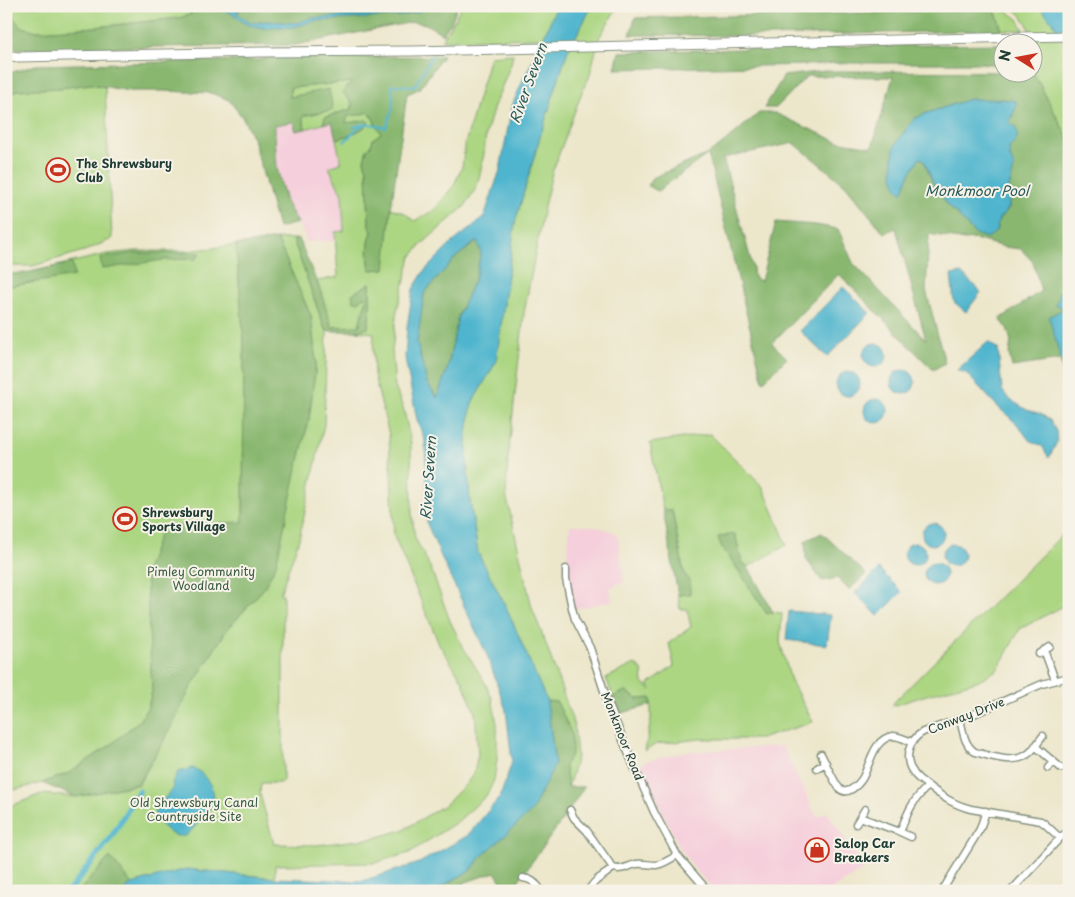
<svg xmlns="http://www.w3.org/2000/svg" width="1075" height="897" viewBox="0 0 1075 897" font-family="'Playpen Sans',sans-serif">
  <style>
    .built { fill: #f5cfdb }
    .green { fill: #acd682; stroke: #668a5b }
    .forest { fill: #89b770; stroke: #547a52; fill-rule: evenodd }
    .water { fill: #4fb5ce; stroke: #377981; fill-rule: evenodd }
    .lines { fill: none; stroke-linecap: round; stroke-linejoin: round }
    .stream { stroke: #4fb5ce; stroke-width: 2 }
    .canal { stroke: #4fb5ce; stroke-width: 6 }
    .minor-casing { stroke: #86927f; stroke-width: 9 }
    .highway-casing { stroke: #86927f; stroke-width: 11 }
    .minor { stroke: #fff; stroke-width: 6 }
    .highway { stroke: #fff; stroke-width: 9 }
    .labels { text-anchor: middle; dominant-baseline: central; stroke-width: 4; stroke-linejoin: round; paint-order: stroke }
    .poi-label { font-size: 12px; font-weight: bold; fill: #1f3d34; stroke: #f7f3e8; text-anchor: start }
    .park-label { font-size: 12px; fill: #3b5c44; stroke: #f7f3e8 }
    .street-label { font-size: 12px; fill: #1f3d34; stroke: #f7f3e8 }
    .water-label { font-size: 14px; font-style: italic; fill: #2b5b5a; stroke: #f7f3e8 }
  </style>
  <rect width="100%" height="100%" fill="#f7f3e8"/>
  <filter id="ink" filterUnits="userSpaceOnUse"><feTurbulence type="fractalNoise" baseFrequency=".02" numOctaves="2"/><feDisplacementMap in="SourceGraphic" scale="10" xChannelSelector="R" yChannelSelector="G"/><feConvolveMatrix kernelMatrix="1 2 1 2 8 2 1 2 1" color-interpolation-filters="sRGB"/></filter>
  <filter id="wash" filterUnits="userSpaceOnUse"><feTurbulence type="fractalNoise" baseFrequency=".0096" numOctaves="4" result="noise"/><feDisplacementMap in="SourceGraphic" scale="20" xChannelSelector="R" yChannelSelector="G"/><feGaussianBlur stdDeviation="1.12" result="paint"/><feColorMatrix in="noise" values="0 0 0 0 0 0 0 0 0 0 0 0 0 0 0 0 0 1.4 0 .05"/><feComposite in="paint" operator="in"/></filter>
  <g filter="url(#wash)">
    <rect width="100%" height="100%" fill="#ece6ca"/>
    <!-- built -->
    <path class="built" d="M 293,122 L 296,131 L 332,122 L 341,163 L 330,167 L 342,195 L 344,231 L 335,232 L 336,241 L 306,242 L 305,236 L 286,202 L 277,168 L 275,134 L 275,125 Z
      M 570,525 L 594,526 L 614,532 L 618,538 L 624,582 L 610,587 L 612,601 L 574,609 L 566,569 Z
      M 782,746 L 817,817 L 827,812 L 865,868 L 832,889 L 833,891 L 715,891 L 698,873 L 681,850 L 639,767 L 646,761 L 685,752 Z"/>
    <!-- green -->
    <path class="green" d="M 9,6 L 180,6 L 193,14 L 179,18 L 96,27 L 37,31 L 22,27 L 14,19 L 13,11 L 8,9 Z
      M 462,6 L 557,6 L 543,38 L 459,40 L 442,40 L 453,21 L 456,19 L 457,14 Z
      M 592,6 L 618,6 L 599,38 L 589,78 L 583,89 L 552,173 L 545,202 L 524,313 L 508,458 L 506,495 L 532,608 L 546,644 L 574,725 L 577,756 L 568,788 L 543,788 L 555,764 L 507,609 L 478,553 L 470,501 L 467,459 L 467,433 L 472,403 L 496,362 L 515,223 L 539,140 L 567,53 Z
      M 992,6 L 1007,11 L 1018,19 L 1024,30 L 1002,30 L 995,10 Z
      M 1011,6 L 1039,6 L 1053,23 L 1069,50 L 1069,140 L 1033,72 L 1035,56 L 1030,31 L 1027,24 L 1021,15 Z
      M 513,54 L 511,64 L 494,106 L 486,134 L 484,153 L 480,174 L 476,188 L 465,206 L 422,244 L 411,257 L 397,310 L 392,351 L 395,387 L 404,411 L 411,443 L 412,514 L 415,538 L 431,569 L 450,621 L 463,647 L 484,681 L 492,698 L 497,724 L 497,759 L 494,780 L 487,795 L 457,822 L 409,853 L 374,863 L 275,865 L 275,878 L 186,869 L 132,884 L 110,857 L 79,891 L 6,891 L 6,872 L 12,866 L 6,859 L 6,808 L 41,794 L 76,797 L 139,784 L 167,735 L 190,689 L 226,631 L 264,588 L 298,464 L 309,419 L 316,363 L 311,316 L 277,239 L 293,239 L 324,327 L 327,331 L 324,425 L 299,539 L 280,594 L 283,594 L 283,780 L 281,783 L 261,783 L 260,794 L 274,844 L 317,845 L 375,838 L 405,829 L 446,804 L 466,784 L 474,773 L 478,754 L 475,712 L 462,680 L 439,644 L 394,536 L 389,435 L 374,375 L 373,350 L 374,333 L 355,331 L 368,328 L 370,309 L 370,283 L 352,294 L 364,297 L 367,300 L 362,314 L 359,327 L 331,327 L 327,311 L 317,281 L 338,277 L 335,232 L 344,231 L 342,195 L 329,167 L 341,163 L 336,139 C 347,137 362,131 369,123 L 345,123 L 348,115 L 358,115 L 369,112 L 381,133 L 373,139 L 371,146 L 364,160 L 367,170 L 369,226 L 372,232 C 367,244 368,256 370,270 L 384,269 L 391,208 L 405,213 L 414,221 L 433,211 L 454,185 L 462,167 L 465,144 L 490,56 Z
      M 352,82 L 352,109 L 325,117 L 323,124 L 305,129 L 303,116 L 329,90 L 290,97 L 290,88 Z
      M 91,84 L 105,87 L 112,239 L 87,250 L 33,266 L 6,266 L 6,100 L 17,90 L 60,88 Z
      M 236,245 L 244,342 L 243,522 L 150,633 L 152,691 L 148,707 L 139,721 L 109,746 L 69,773 L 42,783 L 6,792 L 6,274 L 26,273 L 107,254 L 135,251 L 187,251 Z
      M 710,434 L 763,487 L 787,545 L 748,567 L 742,562 L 735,534 L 721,546 L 735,565 L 767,614 L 773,612 L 782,613 L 780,642 L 791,681 L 813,722 L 760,739 L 700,739 L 656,744 L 645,751 L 651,719 L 651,699 L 637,699 L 625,691 L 613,697 L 606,678 L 635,664 L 642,670 L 643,683 L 651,690 L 648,685 L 674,666 L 669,643 L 691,627 L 687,609 L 680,609 L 678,595 L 690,594 L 684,573 L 672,510 L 663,510 L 650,443 Z
      M 1069,528 L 1069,603 L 1020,629 L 997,670 L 977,681 L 930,694 L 892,706 L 895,701 Z"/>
    <!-- forest -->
    <path class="forest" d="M 180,6 L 204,6 L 209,9 L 225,6 L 457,6 L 453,18 L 443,34 L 426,24 L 413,22 L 295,45 L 10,49 L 6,48 L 6,13 L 8,9 L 13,11 L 14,19 L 22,27 L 37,31 L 96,27 L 179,18 L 192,14 Z
      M 995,10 L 1002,30 L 767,36 L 630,35 L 635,18 Z
      M 1002,44 L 1002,64 L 1000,65 L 980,63 L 837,63 L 808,65 L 615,69 L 619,52 L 867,46 Z
      M 443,56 L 419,89 L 407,94 L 391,208 L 385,269 L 370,270 C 368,256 367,245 372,232 L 369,226 L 367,170 L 364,160 L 367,149 L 371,146 L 373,139 L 381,133 L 369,112 L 358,115 L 348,116 L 346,123 L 366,120 L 369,122 C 362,131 347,137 336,139 L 332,122 L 323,124 L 325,117 L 352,109 L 353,104 L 342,92 L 352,82 L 290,88 L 290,97 L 329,89 L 333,110 L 303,116 L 305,129 L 296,131 L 293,122 L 275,125 L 275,134 L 277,168 L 286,202 L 298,223 L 278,228 L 253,138 L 243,118 L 229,100 L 211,93 L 164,91 L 129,91 L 91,84 L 60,88 L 17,90 L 6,100 L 6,74 L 36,65 L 258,60 L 267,58 Z
      M 825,71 L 1033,72 L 1069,140 L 1069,402 L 1060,360 L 1012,367 L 1009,354 L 1011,341 L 1007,328 L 1000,319 L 1041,291 L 1033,262 L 1021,249 L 1004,247 L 975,239 L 965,240 L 929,234 L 926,290 L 945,363 L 933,370 L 839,274 L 772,343 L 787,358 L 763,382 L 708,154 L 658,191 L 648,186 L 652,178 L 708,154 L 720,146 L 759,113 L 775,113 L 836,141 L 872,147 L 893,77 L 807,76 L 776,108 L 764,108 L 784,76 ZM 970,99 L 990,100 L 1005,99 L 1013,115 L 1009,122 L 1015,127 L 1015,142 L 1009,148 L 1010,157 L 1014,167 L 1009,188 L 1009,207 L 1005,213 L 999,218 L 997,229 L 975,234 C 952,209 934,193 924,160 L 921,158 L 919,158 L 909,175 L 902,193 L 914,119 L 927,113 ZM 794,143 L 845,185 L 884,233 L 896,228 L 926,340 L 853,263 L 838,229 L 816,225 L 776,222 L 761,281 L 754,278 L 753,268 L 723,158 Z
      M 277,239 L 311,316 L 316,363 L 309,419 L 298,464 L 276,565 L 264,588 L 226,631 L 190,689 L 167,735 L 138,784 L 76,797 L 42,783 L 69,773 L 109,746 L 139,721 L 148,707 L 152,691 L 146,571 L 162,527 L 243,522 L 244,342 L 236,245 Z
      M 293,239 L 299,239 L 320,290 L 332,327 L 359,326 L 362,314 L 367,300 L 364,297 L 358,302 L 353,300 L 352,294 L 370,283 L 370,309 L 368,328 L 355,331 L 327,331 L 324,327 Z
      M 478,241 L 481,252 L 476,276 L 458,317 L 448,367 L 437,398 L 427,383 L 417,343 L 424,293 L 456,257 Z
      M 134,253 L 200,253 L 196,259 L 163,260 L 102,269 L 100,258 Z
      M 72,263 L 74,276 L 6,287 L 6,274 L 26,273 Z
      M 663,510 L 672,510 L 684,573 L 690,581 L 690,594 L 678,595 Z
      M 822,533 L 866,574 L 849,590 L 837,578 L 822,581 L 806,559 L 805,541 Z
      M 735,534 L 742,562 L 748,567 L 773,612 L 767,614 L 735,565 L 721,546 L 718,537 Z
      M 626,691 L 637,699 L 651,698 L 651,705 L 618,714 L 613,697 Z
      M 547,701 L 557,702 L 572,734 L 572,753 L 565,765 L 568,787 L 584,787 L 566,815 L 511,891 L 507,891 L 495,872 L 466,882 L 457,891 L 434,891 L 471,870 L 555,764 Z
      M 110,857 L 132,884 L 124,891 L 79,891 Z"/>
    <!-- water -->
    <path class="water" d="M 215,6 L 219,6 L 237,11 L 244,6 L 247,6 L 241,9 L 237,14 L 249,21 L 255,23 L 266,21 L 297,23 L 311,18 L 399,13 C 409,11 421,6 431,6 L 418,12 L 401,16 L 315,21 C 308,22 301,26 294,27 C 285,28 274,25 265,29 C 259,26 254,27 248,25 C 235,19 236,10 218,11 L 218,9 Z
      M 557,6 L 592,6 L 567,53 L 539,140 L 515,223 L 496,362 L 472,403 L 467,433 L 467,459 L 470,501 L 478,553 L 507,609 L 547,701 L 555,764 L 532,811 L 481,857 L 471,870 L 434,891 L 124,891 L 132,884 L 186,869 L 275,878 L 362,881 L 419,863 L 467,836 L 500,797 L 512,762 L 506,710 L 487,655 L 443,561 L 427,524 L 427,488 L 425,441 L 417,420 L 405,358 L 407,327 L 413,289 L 425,270 L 452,243 L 484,217 L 500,170 L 512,106 L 525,75 L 536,54 ZM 477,241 L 481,252 L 476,276 L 458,317 L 448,367 L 437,398 L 427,383 L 417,343 L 424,293 L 456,257 Z
      M 1039,6 L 1069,6 L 1069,50 L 1053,23 Z
      M 970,99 C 985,100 1001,98 1016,101 L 1016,108 L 1009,122 L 1015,127 L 1018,134 L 1015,142 L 1009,148 L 1010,157 L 1014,167 L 1009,188 L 1009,207 L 1005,213 L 999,218 C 996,230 999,231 987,238 L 975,234 L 948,205 L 934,185 L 924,160 L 921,158 L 919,159 L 909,175 L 902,193 L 897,188 L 893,176 L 893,158 L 894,147 L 904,132 L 914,119 L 927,113 Z
      M 961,273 L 981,292 L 966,312 L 954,302 L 951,275 Z
      M 843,287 L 870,313 L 827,357 L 800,331 Z
      M 1069,289 L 1069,358 L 1061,360 L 1049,317 L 1064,308 L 1055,304 L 1059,298 L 1059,292 Z
      M 988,342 L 998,349 L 1002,390 L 1009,399 L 1027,410 L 1041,414 L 1051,421 L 1056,431 L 1057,442 L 1049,458 L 1042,446 L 1029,440 L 1018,425 L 998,407 L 966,373 L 957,370 Z
      M863 355a12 12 0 1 1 24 0a12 12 0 1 1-24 0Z
      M891 382a12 12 0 1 1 24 0a12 12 0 1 1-24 0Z
      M836 384a12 12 0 1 1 24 0a12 12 0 1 1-24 0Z
      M864 411a12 12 0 1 1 24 0a12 12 0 1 1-24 0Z
      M922 534a11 11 0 1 1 22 0a11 11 0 1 1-22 0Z
      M904 554a11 11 0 1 1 22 0a11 11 0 1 1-22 0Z
      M942 555a11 11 0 1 1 22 0a11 11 0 1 1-22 0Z
      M924 574a11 11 0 1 1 22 0a11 11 0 1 1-22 0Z
      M 879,569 L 902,592 L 878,616 L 855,593 Z
      M 789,611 L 831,615 L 827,645 L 786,640 Z
      M 192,768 C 198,769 203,775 207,780 C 211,785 214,792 214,798 C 212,810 194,827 186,836 C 185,836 178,836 177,836 C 167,834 159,822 154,813 L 159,807 L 162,801 L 174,788 L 172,783 L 178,772 Z"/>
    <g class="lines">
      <!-- stream -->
      <path class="stream" d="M 353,127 L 360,125
        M 344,142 C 362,125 360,119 386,128 L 393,107 L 392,85 L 415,86 L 433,54"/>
      <!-- canal -->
      <path class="canal" d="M 69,891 L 112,836 L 139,791"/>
    </g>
  </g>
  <g filter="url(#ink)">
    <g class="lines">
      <!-- minor casing -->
      <g class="minor-casing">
        <path id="minor" d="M 566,569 L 566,579 L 572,608 L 575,619 L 590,648 L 608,703 L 632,762 L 654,812 L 677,855 L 708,891
          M 1044,650 L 1055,680
          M 1039,654 L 1050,647
          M 960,719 C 963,731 964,745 975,752 C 991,756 1013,765 1028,754 C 1034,750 1038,742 1043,736
          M 1035,746 L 1061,768
          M 821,754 C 825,762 835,784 840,789 C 847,796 858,785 862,779 C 870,766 873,738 893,736 C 899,736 906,740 912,742
          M 817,768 L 826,763
          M 1048,768 L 1053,762
          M 570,810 L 574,818 L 587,831 L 613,868
          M 860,817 L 900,832 C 908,812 912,801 928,786
          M 856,824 L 865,809
          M 900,832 L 911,837
          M 1060,838 L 1045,824 L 1041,821 L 971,809 C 954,805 941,796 927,785 C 922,781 916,778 913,772 C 908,766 907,757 909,750 C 911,742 916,736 923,732 L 974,714 L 1042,684 L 1069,677
          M 523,878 C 532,879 537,883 541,891
          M 587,891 C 591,888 592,884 596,881 C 601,876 607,874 613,868 C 622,871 628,866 636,864 C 643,863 649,865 656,865 C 664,864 671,859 677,855
          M 942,891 L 980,829 L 986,811
          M 1011,891 L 1060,838 L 1069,830"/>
      </g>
      <!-- highway casing -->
      <g class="highway-casing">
        <path id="highway" d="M 6,55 L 18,57 L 262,52 L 413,51 L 1069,36"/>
      </g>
      <!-- minor -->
      <use href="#minor" class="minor"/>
      <!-- highway -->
      <use href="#highway" class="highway"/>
    </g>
  </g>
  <!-- icons -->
  <defs>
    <g id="stadium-ring" transform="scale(1.25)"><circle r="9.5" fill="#f7f3e8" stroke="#c8321e" stroke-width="1.5"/><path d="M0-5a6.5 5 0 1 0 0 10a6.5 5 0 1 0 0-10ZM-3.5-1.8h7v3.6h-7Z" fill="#c8321e"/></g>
    <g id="shop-ring" transform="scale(1.25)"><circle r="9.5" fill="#f7f3e8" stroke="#c8321e" stroke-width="1.5"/><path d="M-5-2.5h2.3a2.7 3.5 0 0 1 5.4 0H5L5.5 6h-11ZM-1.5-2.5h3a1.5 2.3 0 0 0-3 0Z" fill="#c8321e"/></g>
  </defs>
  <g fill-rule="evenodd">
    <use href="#stadium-ring" x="58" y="170"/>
    <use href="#stadium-ring" x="125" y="519"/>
    <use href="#shop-ring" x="817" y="850"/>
  </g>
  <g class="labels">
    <!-- poi labels -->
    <g class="poi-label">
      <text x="76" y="163">The Shrewsbury<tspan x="76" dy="14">Club</tspan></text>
      <text x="142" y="512">Shrewsbury<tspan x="142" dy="14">Sports Village</tspan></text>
      <text x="834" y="843">Salop Car<tspan x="834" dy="14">Breakers</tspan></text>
    </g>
    <!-- park labels -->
    <g class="park-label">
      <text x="201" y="571">Pimley Community<tspan x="201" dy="14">Woodland</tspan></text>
      <text x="194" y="802">Old Shrewsbury Canal<tspan x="194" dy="14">Countryside Site</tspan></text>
    </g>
    <!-- street labels -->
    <g class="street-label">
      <text transform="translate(966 715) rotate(-21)">Conway Drive</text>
      <text transform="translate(623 736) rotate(68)">Monkmoor Road</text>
    </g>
    <!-- water labels -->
    <g class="water-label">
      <text transform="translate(528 83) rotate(-70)">River Severn</text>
      <text x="977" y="190">Monkmoor Pool</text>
      <text transform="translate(428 478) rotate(-86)">River Severn</text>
    </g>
  </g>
  <!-- margin -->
  <rect width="1075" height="897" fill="none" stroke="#f7f3e8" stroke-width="25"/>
  <!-- north arrow -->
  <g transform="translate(1018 58) rotate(281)"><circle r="24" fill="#f7f3e8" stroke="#a1aaa0"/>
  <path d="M0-4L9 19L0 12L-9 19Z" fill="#c8321e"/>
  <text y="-8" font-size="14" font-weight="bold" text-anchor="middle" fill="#1f3d34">N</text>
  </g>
</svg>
